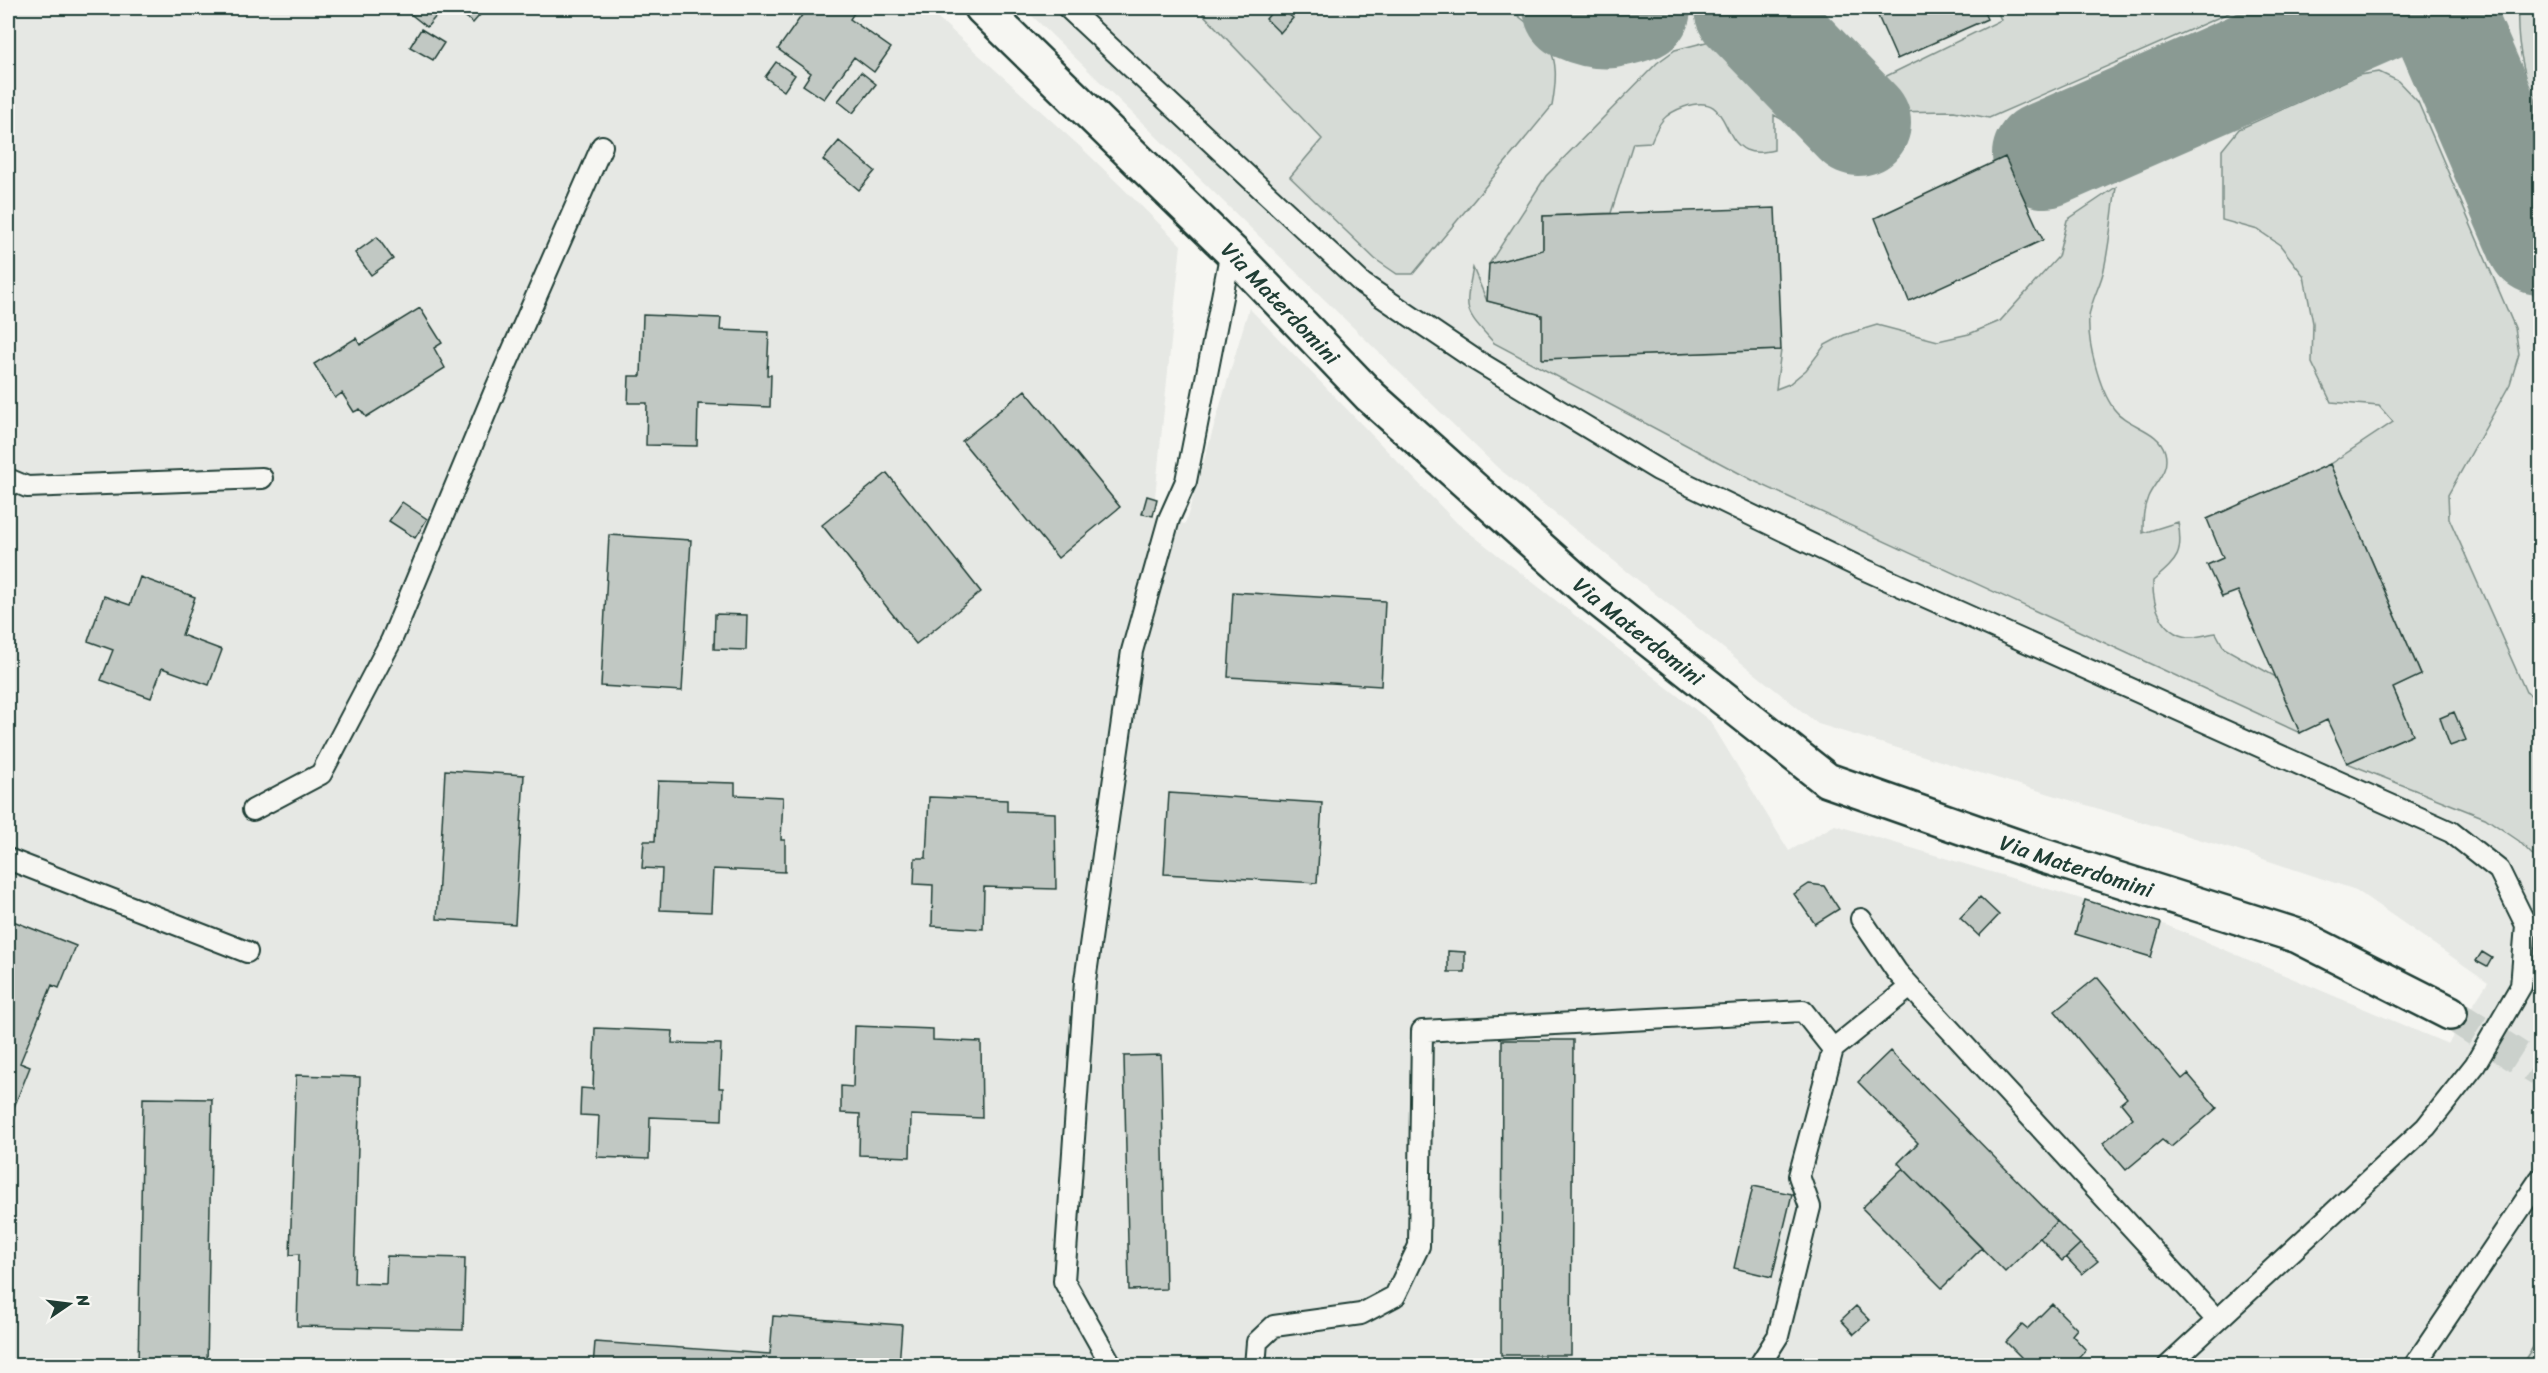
<svg xmlns="http://www.w3.org/2000/svg" width="2548" height="1373" viewBox="0 0 2548 1373" font-family="Sriracha,sans-serif">
  <style>
    .built { fill: #e6e8e4 }
    .green { fill: #d6dbd6; stroke: #7a8c85; stroke-width: 1.5 }
    .lines { fill: none; stroke-linecap: round; stroke-linejoin: round }
    .taxiway { stroke: #8a9a93; stroke-width: 106 }
    .building { fill: #c1c8c3; stroke: #1f3d34; stroke-width: 1.5 }
    .secondary-tunnel { stroke: #cbd1cc; stroke-width: 33; stroke-dasharray: 33 16; stroke-linecap: butt }
    .lane-casing { stroke: #1f3d34; stroke-width: 24 }
    .secondary-casing { stroke: #1f3d34; stroke-width: 38 }
    .lane { stroke: #f6f6f2; stroke-width: 20 }
    .secondary { stroke: #f6f6f2; stroke-width: 33 }
    .labels { text-anchor: middle; dominant-baseline: central; stroke-width: 5; stroke-linejoin: round; paint-order: stroke }
    .street-label { font-size: 22px; fill: #1f3d34; stroke: #f6f6f2 }
  </style>
  <rect width="100%" height="100%" fill="#f6f6f2"/>
  <filter id="ink" filterUnits="userSpaceOnUse"><feTurbulence type="fractalNoise" baseFrequency=".0167" numOctaves="2"/><feDisplacementMap in="SourceGraphic" scale="12" xChannelSelector="R" yChannelSelector="G"/><feConvolveMatrix kernelMatrix="1 2 1 2 8 2 1 2 1" color-interpolation-filters="sRGB"/></filter>
  <g filter="url(#ink)">
    <!-- built -->
    <path class="built" d="M 8,8 L 927,8 L 1086,152 L 1181,245 L 1153,516 L 1185,524 L 1249,308 L 1457,523 L 1710,721 L 1789,851 L 1835,825 L 2161,923 L 2448,1044 L 2488,982 L 2356,890 L 2248,854 L 1818,724 L 1498,468 L 1024,8 L 2540,8 L 2540,1365 L 8,1365 Z"/>
    <!-- green -->
    <path class="green" d="M 1210,8 L 1508,8 C 1550,40 1562,50 1552,106 L 1413,274 L 1397,274 L 1375,259 L 1290,177 L 1322,139 L 1203,14 Z
      M 1996,8 L 2240,8 L 1989,118 L 1954,111 L 1883,112 L 1858,90 L 2001,20 Z
      M 2518,8 L 2540,8 L 2540,116 C 2525,82 2516,45 2518,8 Z
      M 1710,41 C 1774,49 1801,90 1837,138 L 1817,155 L 1792,125 L 1774,115 L 1774,150 C 1765,152 1755,154 1746,150 C 1719,137 1730,91 1684,107 C 1664,114 1659,122 1651,142 L 1633,143 L 1611,213 L 1543,216 L 1543,250 L 1489,264 L 1546,176 L 1657,63 L 1675,50 Z
      M 2379,72 L 2398,81 L 2418,102 L 2515,328 L 2519,354 L 2510,384 L 2448,495 L 2449,518 L 2526,692 L 2540,701 L 2540,863 L 2519,841 L 2485,818 L 2347,763 L 2412,734 L 2393,688 L 2421,675 L 2330,464 L 2393,422 L 2379,406 L 2331,402 L 2312,363 L 2313,323 L 2304,276 L 2280,245 L 2258,230 L 2222,220 L 2222,150 L 2239,129 L 2359,75 Z
      M 2116,187 C 2112,214 2110,242 2104,269 C 2101,285 2091,300 2089,317 C 2087,342 2099,389 2114,409 C 2127,427 2159,429 2165,452 C 2170,472 2155,481 2148,497 C 2143,509 2143,520 2143,533 L 2178,522 C 2184,555 2177,560 2153,581 C 2152,603 2161,634 2188,637 C 2196,638 2208,634 2216,633 L 2224,648 L 2276,677 L 2300,733 L 1754,481 L 1494,343 C 1464,309 1464,313 1473,268 L 1487,301 L 1542,315 L 1543,359 L 1781,350 L 1776,389 L 1789,384 L 1806,370 L 1825,345 L 1844,335 L 1877,325 L 1938,341 L 1969,334 L 2000,321 L 2058,257 L 2067,220 Z
      M 2540,1337 L 2540,1365 L 2521,1365 Z"/>
    <g class="lines">
      <!-- taxiway -->
      <path class="taxiway" d="M 1576,8 C 1600,19 1613,17 1638,8
        M 1747,8 L 1858,123
        M 2439,8 L 2540,242
        M 2045,155 L 2380,8"/>
    </g>
    <!-- building -->
    <path class="building" d="M 403,8 L 443,8 L 427,27 Z
      M 455,8 L 498,8 L 493,14 L 486,8 L 473,23 Z
      M 807,8 L 853,8 L 856,10 L 850,19 L 891,48 L 874,72 L 854,57 L 824,99 L 803,85 L 811,73 L 778,49 Z
      M 1275,8 L 1280,8 L 1293,18 L 1280,33 L 1266,19 Z
      M 1897,8 L 1982,8 L 1987,19 L 1897,59 L 1878,16 Z
      M 421,29 L 444,43 L 433,60 L 410,47 Z
      M 776,62 L 795,75 L 784,91 L 765,77 Z
      M 861,72 L 876,84 L 853,113 L 838,101 Z
      M 839,141 L 875,171 L 859,190 L 823,160 Z
      M 2005,157 L 2043,240 L 1909,301 L 1875,218 Z
      M 1775,208 L 1781,350 L 1542,359 L 1542,315 L 1487,301 L 1489,264 L 1543,250 L 1543,216 Z
      M 377,237 L 393,259 L 371,275 L 355,253 Z
      M 420,308 L 442,343 L 434,348 L 445,368 L 366,417 L 360,409 L 354,412 L 342,393 L 335,398 L 314,364 L 356,338 L 360,345 Z
      M 643,315 L 721,318 L 720,330 L 769,332 L 767,375 L 771,375 L 770,407 L 698,404 L 697,446 L 646,445 L 647,403 L 628,403 L 629,376 L 641,376 Z
      M 1025,390 L 1120,507 L 1058,558 L 962,441 Z
      M 2330,464 L 2421,675 L 2393,688 L 2413,734 L 2347,763 L 2327,720 L 2300,733 L 2238,591 L 2222,597 L 2207,565 L 2223,558 L 2207,519 Z
      M 887,473 L 981,592 L 916,644 L 822,525 Z
      M 1147,496 L 1157,499 L 1153,516 L 1142,514 Z
      M 402,502 L 427,519 L 415,538 L 389,521 Z
      M 609,535 L 691,540 L 682,691 L 601,686 Z
      M 140,577 L 195,597 L 182,635 L 222,650 L 209,685 L 162,668 L 151,698 L 101,680 L 113,650 L 88,641 L 104,596 L 130,605 Z
      M 1233,592 L 1385,601 L 1381,686 L 1228,677 Z
      M 715,614 L 747,615 L 746,650 L 714,649 Z
      M 2454,712 L 2466,740 L 2450,746 L 2440,718 Z
      M 445,770 L 524,775 L 515,924 L 437,919 Z
      M 658,781 L 735,783 L 735,795 L 783,797 L 781,840 L 785,840 L 785,872 L 713,869 L 711,912 L 660,910 L 662,869 L 642,868 L 644,841 L 655,841 Z
      M 1169,793 L 1322,803 L 1317,883 L 1164,874 Z
      M 929,797 L 1007,800 L 1007,811 L 1055,813 L 1056,889 L 984,887 L 983,929 L 932,926 L 933,885 L 914,884 L 915,858 L 926,858 Z
      M 1809,884 L 1824,886 L 1839,909 L 1815,924 L 1794,894 Z
      M 1980,897 L 1999,915 L 1979,936 L 1960,918 Z
      M 2085,900 L 2161,923 L 2151,957 L 2075,934 Z
      M 8,919 L 76,946 L 59,988 L 52,985 L 20,1063 L 30,1067 L 14,1107 L 8,1105 Z
      M 1448,951 L 1465,952 L 1465,972 L 1448,972 Z
      M 2482,952 L 2492,958 L 2487,967 L 2476,961 Z
      M 2097,977 L 2182,1079 L 2188,1074 L 2217,1108 L 2171,1147 L 2162,1140 L 2126,1170 L 2103,1143 L 2133,1118 L 2121,1103 L 2127,1098 L 2055,1011 Z
      M 855,1026 L 933,1029 L 933,1040 L 981,1042 L 982,1118 L 911,1115 L 910,1157 L 859,1155 L 860,1114 L 841,1113 L 841,1086 L 853,1087 Z
      M 595,1028 L 673,1031 L 672,1043 L 721,1044 L 719,1088 L 723,1088 L 722,1120 L 650,1117 L 649,1159 L 597,1157 L 599,1116 L 580,1115 L 581,1088 L 593,1089 Z
      M 1502,1040 L 1573,1040 L 1571,1355 L 1501,1355 Z
      M 1890,1051 L 2057,1221 L 2005,1272 L 1898,1163 L 1918,1143 L 1858,1082 Z
      M 1161,1055 L 1166,1289 L 1129,1290 L 1124,1056 Z
      M 296,1075 L 360,1077 L 354,1283 L 386,1284 L 387,1256 L 465,1258 L 463,1330 L 297,1326 L 299,1254 L 290,1255 Z
      M 143,1098 L 212,1099 L 207,1366 L 138,1366 Z
      M 1903,1168 L 1982,1248 L 1942,1288 L 1862,1208 Z
      M 1753,1186 L 1792,1194 L 1772,1277 L 1734,1268 Z
      M 2057,1221 L 2080,1244 L 2062,1261 L 2040,1238 Z
      M 2080,1244 L 2098,1261 L 2082,1274 L 2066,1257 Z
      M 2052,1304 L 2077,1329 L 2072,1335 L 2086,1350 L 2071,1366 L 2030,1366 L 2006,1342 L 2022,1325 L 2027,1329 Z
      M 1856,1306 L 1870,1320 L 1854,1334 L 1841,1320 Z
      M 773,1316 L 902,1325 L 899,1366 L 593,1366 L 595,1342 L 770,1354 Z"/>
    <g class="lines">
      <!-- secondary-tunnel -->
      <path class="secondary-tunnel" d="M 2450,1013 L 2540,1071"/>
      <!-- lane casing -->
      <g class="lane-casing">
        <path id="lane" d="M 1068,8 L 1363,284 L 1474,359 L 1658,470 L 1861,568 L 2451,832 L 2499,870 L 2526,925 L 2521,986 L 2475,1065 L 2426,1127 L 2168,1366
          M 8,479 L 27,487 L 262,478
          M 253,810 L 321,774 L 391,641 L 496,388 L 602,146
          M 8,859 L 247,952
          M 1861,919 L 1897,972 L 2217,1320
          M 1112,1366 L 1064,1281 L 1085,981 L 1132,651 L 1169,519 L 1186,481 L 1231,251
          M 1255,1366 L 1257,1342 L 1274,1326 L 1361,1314 L 1395,1296 L 1419,1246 L 1422,1031 L 1803,1011 L 1833,1049
          M 1759,1366 L 1778,1336 L 1810,1207 L 1799,1176 L 1833,1049 L 1910,987
          M 2414,1366 L 2540,1179"/>
      </g>
      <!-- secondary casing -->
      <g class="secondary-casing">
        <g id="secondary">
          <path id="s1" d="M 982,8 L 1231,251 L 1370,396 L 1589,592 L 1827,780 L 2041,855 L 2298,936 L 2450,1013"/>
        </g>
      </g>
      <!-- lane -->
      <use href="#lane" class="lane"/>
      <!-- secondary -->
      <use href="#secondary" class="secondary"/>
    </g>
  </g>
  <g class="labels">
    <!-- street labels -->
    <g class="street-label">
      <text stroke="none"><textPath href="#s1" startOffset="420">Via Materdomini</textPath></text>
      <text stroke="none"><textPath href="#s1" startOffset="906">Via Materdomini</textPath></text>
      <text stroke="none"><textPath href="#s1" startOffset="1410">Via Materdomini</textPath></text>
    </g>
  </g>
  <!-- margin -->
  <rect width="2548" height="1373" fill="none" stroke="#f6f6f2" stroke-width="30"/>
  <rect x="15" y="15" width="2518" height="1343" fill="none" stroke="#1f3d34" stroke-width="2" filter="url(#ink)"/>
  <!-- north arrow -->
  <g transform="translate(69 1304) rotate(76)" stroke="#f6f6f2" stroke-width="4.5" paint-order="stroke">
  <path d="M0-4.5L10 22L0 15L-10 22Z" fill="#1f3d34"/>
  <text y="-9" font-size="16" font-weight="bold" text-anchor="middle" fill="#1f3d34">N</text>
  </g>
</svg>
